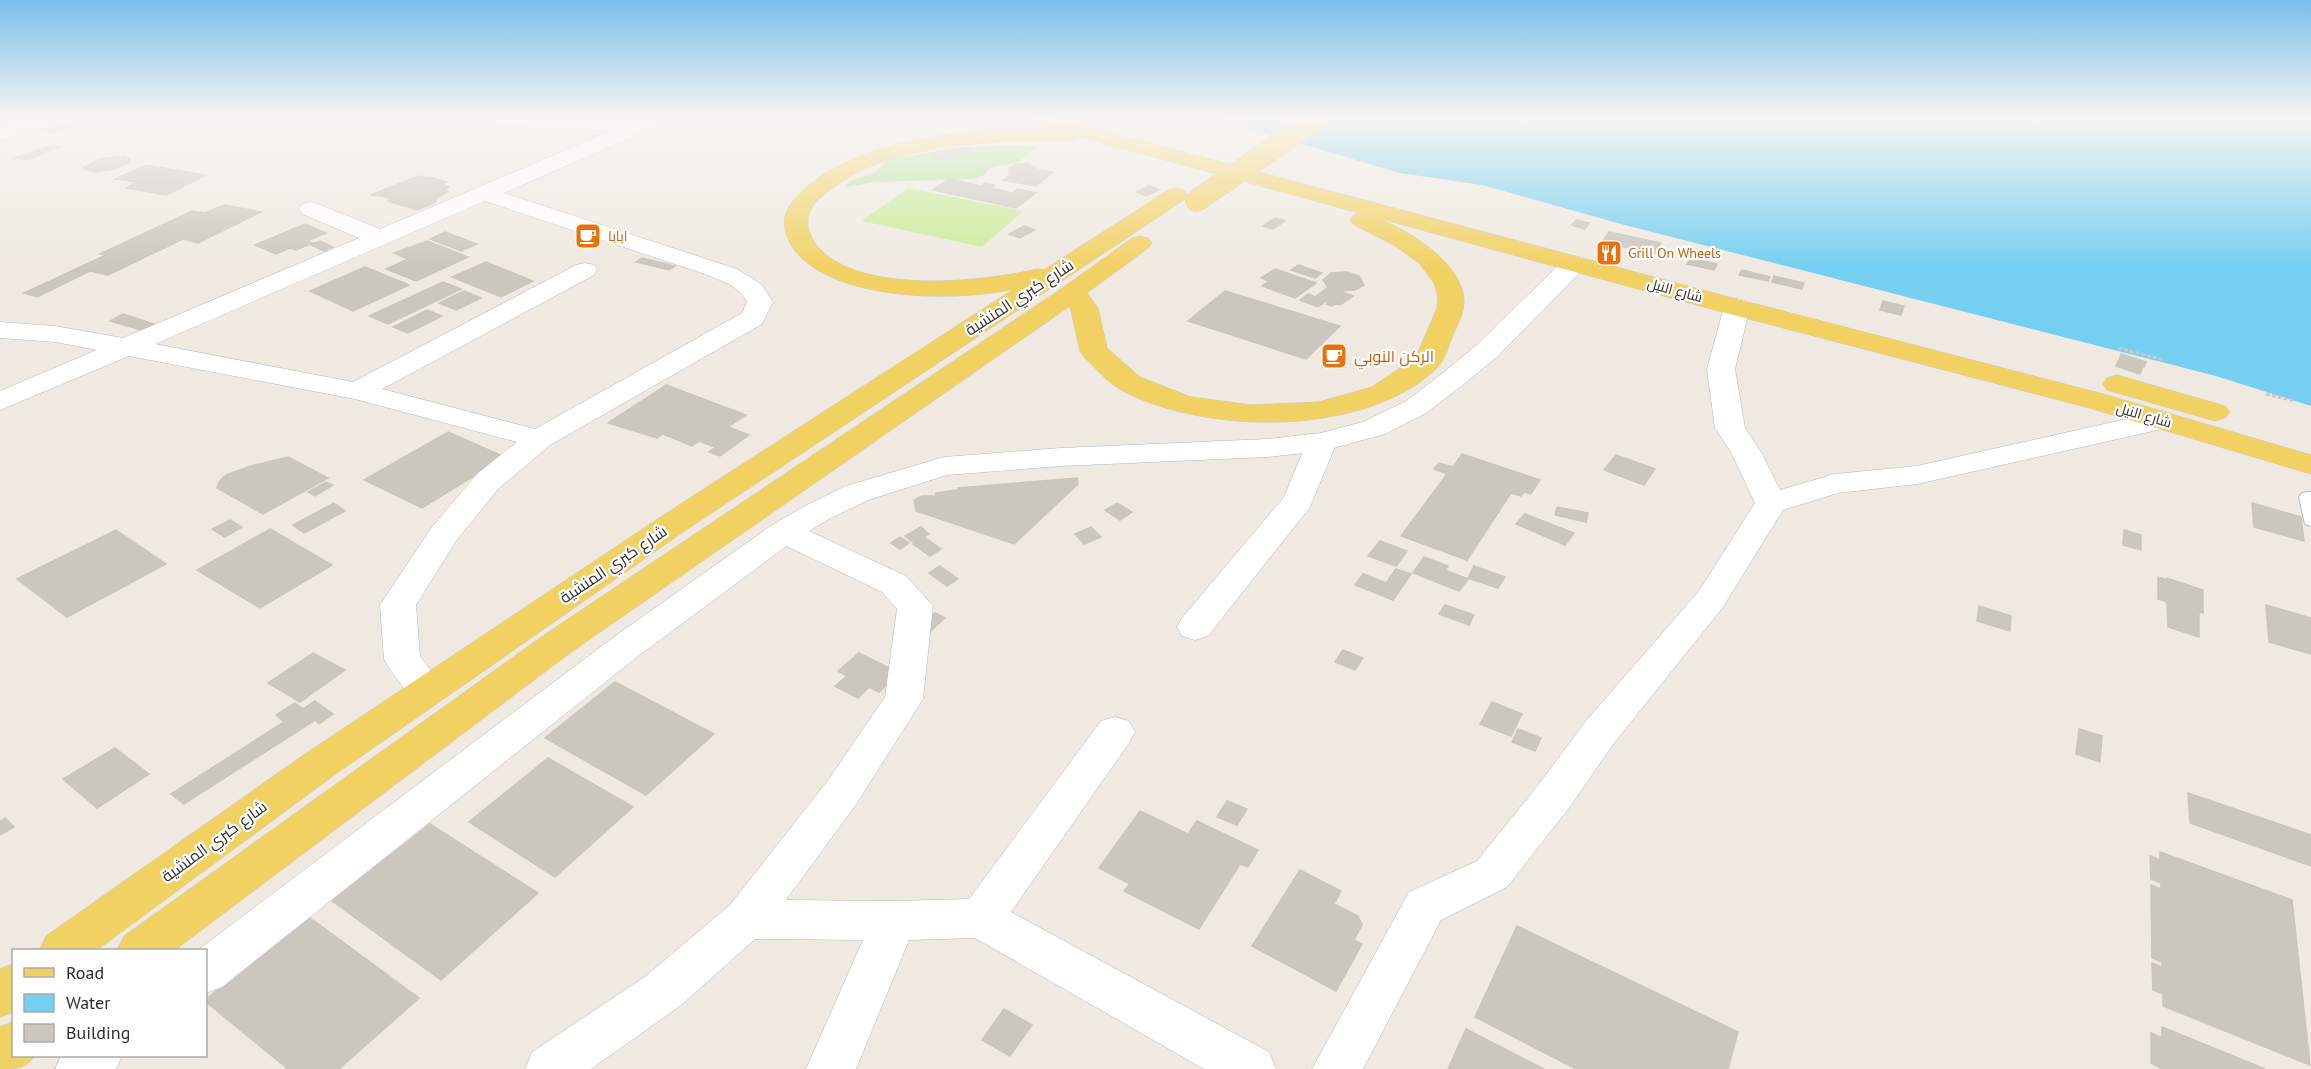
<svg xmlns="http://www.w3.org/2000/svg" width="2311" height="1069" viewBox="0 0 2311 1069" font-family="'PT Sans',Cairo,sans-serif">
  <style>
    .green { fill: #b6e59e }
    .pitch { fill: #c9ec9a }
    .water { fill: #75cff0 }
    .building { fill: #cbc7bf; stroke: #cbc5ba; stroke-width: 1.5 }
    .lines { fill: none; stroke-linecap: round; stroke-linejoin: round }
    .service-casing { stroke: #b4b7c1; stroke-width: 2 }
    .minor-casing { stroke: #b4b7c1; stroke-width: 1 }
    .tertiary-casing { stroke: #b4b7c1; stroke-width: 1 }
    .primary-casing { stroke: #c9c9c9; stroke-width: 1 }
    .path { stroke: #c9c9c9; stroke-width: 3; stroke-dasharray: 4 2; stroke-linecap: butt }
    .service { fill: #fff; fill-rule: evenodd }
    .minor { fill: #fff; fill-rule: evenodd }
    .tertiary { fill: #fff; fill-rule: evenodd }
    .primary { fill: #f2d163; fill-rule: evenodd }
    .primary-bridge-casing { stroke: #c9c9c9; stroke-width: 23; stroke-linecap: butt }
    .primary-bridge { stroke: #f2d163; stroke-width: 22 }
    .labels { text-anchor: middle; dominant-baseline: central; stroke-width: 4.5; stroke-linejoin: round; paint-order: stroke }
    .far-food-label { font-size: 14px; fill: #c56008; stroke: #fff; text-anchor: start }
    .far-street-label { font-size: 14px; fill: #2e2e2e; stroke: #fff }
    .street-label { font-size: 16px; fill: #2e2e2e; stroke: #fff }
    .food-label { font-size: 16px; fill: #c56008; stroke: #fff; text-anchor: start }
  </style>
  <rect width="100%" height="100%" fill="#efe9e1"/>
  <!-- green -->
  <path class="green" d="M 1018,145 L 1036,147 L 1017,163 L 989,168 L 986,174 L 975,179 L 877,182 L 844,187 L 851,181 L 876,172 L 888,160 L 951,148 Z"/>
  <!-- pitch -->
  <path class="pitch" d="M 908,188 L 1023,211 L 982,247 L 862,221 Z"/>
  <!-- water -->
  <path class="water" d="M 1217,119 L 2311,119 L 2311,406 L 2216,376 L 1621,224 L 1482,185 L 1400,173 Z"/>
  <!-- building -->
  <path class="building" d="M 66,122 L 76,125 L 51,133 L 42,130 Z
    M 52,145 L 59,147 L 41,154 L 31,152 Z
    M 969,147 L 974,153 L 937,160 L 933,154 Z
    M 27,153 L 40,155 L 28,160 L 15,158 Z
    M 125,156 L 130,160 L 128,163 L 115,169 L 97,172 L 85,170 L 83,168 L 99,159 Z
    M 1028,163 L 1039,170 L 1053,172 L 1036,186 L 1003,180 L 1010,175 L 1008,170 L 1014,165 Z
    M 146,165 L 206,175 L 166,195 L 126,188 L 137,182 L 115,179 Z
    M 418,176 L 425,178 L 429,177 L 446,182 L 441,184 L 449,187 L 444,190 L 448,192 L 436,198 L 436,202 L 417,210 L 388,201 L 392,199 L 382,196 L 371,195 Z
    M 949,179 L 981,186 L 985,183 L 995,185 L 990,188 L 1012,193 L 1018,189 L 1036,193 L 1016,208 L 933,190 Z
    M 1149,186 L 1159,190 L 1146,196 L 1137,192 Z
    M 224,205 L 261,212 L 198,243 L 183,239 L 108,275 L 90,271 L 37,297 L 24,293 L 106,255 L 100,254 L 192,211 L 205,213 Z
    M 1275,218 L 1285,221 L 1273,229 L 1263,226 Z
    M 1576,220 L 1589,223 L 1585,229 L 1572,225 Z
    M 305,224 L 326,233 L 307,241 L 313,243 L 296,250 L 290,248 L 276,254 L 255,245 Z
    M 1024,226 L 1035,230 L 1020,238 L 1009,234 Z
    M 445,232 L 477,244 L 461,251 L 430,239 Z
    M 1609,232 L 1661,243 L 1655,254 L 1602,242 Z
    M 320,241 L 333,247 L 324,251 L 311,245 Z
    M 427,241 L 468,257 L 416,281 L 386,269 L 408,259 L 394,253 Z
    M 642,258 L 675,266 L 669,270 L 636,262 Z
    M 1691,258 L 1717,264 L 1714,270 L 1687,264 Z
    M 486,262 L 533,281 L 501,297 L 452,277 Z
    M 1298,265 L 1322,273 L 1315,278 L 1291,270 Z
    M 365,267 L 409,285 L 353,311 L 310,291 Z
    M 1275,269 L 1316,283 L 1295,298 L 1262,286 L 1269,281 L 1261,278 Z
    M 1742,270 L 1770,277 L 1768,281 L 1739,275 Z
    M 1347,272 L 1359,276 L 1364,285 L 1355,290 L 1339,291 L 1353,296 L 1340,305 L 1335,304 L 1332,306 L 1326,304 L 1329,302 L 1326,301 L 1318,307 L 1300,300 L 1308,294 L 1315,297 L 1328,287 L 1323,280 L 1331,273 Z
    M 1774,276 L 1804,283 L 1802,289 L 1772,282 Z
    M 443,282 L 461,289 L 388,324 L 369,316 Z
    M 464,291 L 481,298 L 456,310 L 439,303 Z
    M 1225,291 L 1340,326 L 1306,359 L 1188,321 Z
    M 1883,301 L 1904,306 L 1901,315 L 1880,310 Z
    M 427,310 L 442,316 L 408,333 L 393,327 Z
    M 123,314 L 154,324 L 141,330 L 110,321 Z
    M 2121,354 L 2146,362 L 2144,367 L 2119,360 Z
    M 2118,361 L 2142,368 L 2140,374 L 2116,366 Z
    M 666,385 L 746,415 L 728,427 L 749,435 L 720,456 L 709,452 L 715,447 L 699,441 L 692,446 L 663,434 L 657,438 L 608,423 Z
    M 448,432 L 505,457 L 422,508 L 364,480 Z
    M 1462,454 L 1540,480 L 1531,494 L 1524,492 L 1521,496 L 1511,493 L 1467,560 L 1401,536 L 1447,474 L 1434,469 L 1439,463 L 1453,467 Z
    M 1616,455 L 1655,469 L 1644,485 L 1604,470 Z
    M 288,457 L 328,478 L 263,514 L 217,488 L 219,482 L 226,475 L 251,466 Z
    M 1077,478 L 1078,484 L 1014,544 L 916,511 L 914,500 L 922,496 L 935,496 L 936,493 L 958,490 L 958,488 Z
    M 326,482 L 333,485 L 315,496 L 308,492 Z
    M 334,503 L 345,511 L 304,533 L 293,525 Z
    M 1117,503 L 1132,512 L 1120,520 L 1105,510 Z
    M 2252,503 L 2301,517 L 2304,541 L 2254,527 Z
    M 1557,507 L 1588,513 L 1586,522 L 1555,515 Z
    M 1525,514 L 1574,533 L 1565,545 L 1516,524 Z
    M 230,520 L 242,527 L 225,537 L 212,529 Z
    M 921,527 L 929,534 L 913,542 L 905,536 Z
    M 1091,527 L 1101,537 L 1084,544 L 1075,534 Z
    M 270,529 L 332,565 L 260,608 L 197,570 Z
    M 116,530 L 166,564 L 67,617 L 17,579 Z
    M 2124,530 L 2141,535 L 2141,550 L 2123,545 Z
    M 900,537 L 909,543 L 900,549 L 891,543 Z
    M 924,537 L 941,549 L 930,556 L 913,544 Z
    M 1380,541 L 1407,551 L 1396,566 L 1368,556 Z
    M 1424,557 L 1448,566 L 1445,570 L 1468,579 L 1459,591 L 1413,573 Z
    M 940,566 L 958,579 L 947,586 L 929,573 Z
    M 1474,566 L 1505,577 L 1498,588 L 1468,578 Z
    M 1396,569 L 1411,574 L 1393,600 L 1355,585 L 1363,574 L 1386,583 Z
    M 2158,577 L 2167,580 L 2167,578 L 2203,590 L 2203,613 L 2199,612 L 2199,637 L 2168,627 L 2167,602 L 2158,599 Z
    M 1445,605 L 1474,615 L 1469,625 L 1439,614 Z
    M 2266,605 L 2311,618 L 2311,654 L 2269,642 Z
    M 1979,606 L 2011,616 L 2010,631 L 1977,621 Z
    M 935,613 L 945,618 L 926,635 L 916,630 Z
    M 1343,650 L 1363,658 L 1355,670 L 1335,662 Z
    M 313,653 L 345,670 L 300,702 L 268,683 Z
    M 859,653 L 899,673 L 879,692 L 869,687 L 858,698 L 835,686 L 847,676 L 838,671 Z
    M 615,682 L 714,734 L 646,795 L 545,738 Z
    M 315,701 L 333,714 L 319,724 L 315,720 L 184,804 L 171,794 L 284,722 L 276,715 L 295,703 L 303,709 Z
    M 1492,702 L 1522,714 L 1511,736 L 1480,724 Z
    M 1518,729 L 1541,738 L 1535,751 L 1512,742 Z
    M 2079,729 L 2102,736 L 2100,762 L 2076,754 Z
    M 115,748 L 149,774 L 97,808 L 63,779 Z
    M 548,758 L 633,807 L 555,877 L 469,822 Z
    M 2188,793 L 2311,835 L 2311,866 L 2190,823 Z
    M 1227,801 L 1247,809 L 1237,825 L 1217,817 Z
    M 1140,811 L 1188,834 L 1197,821 L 1258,850 L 1248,867 L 1240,864 L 1199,929 L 1124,891 L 1130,884 L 1099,868 Z
    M 5,818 L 14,827 L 0,835 L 0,821 Z
    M 430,824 L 538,893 L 441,980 L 332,901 Z
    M 2160,852 L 2292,900 L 2310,1065 L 2163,1006 L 2163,994 L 2153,990 L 2152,963 L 2162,967 L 2162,962 L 2152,958 L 2151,885 L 2161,889 L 2161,883 L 2151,879 L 2150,856 L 2160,860 Z
    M 1300,870 L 1341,891 L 1334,904 L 1358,916 L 1362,925 L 1354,940 L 1362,944 L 1336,991 L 1252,946 Z
    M 309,917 L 419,998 L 339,1069 L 288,1069 L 206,1002 L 206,999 Z
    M 1517,926 L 1738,1032 L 1728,1069 L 1576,1069 L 1475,1017 Z
    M 1004,1009 L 1032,1025 L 1010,1056 L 982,1040 Z
    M 2162,1027 L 2265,1069 L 2162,1069 L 2151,1063 L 2151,1033 L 2162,1038 Z
    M 1466,1029 L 1544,1069 L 1448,1069 Z"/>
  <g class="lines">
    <!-- service casing -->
    <g class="service-casing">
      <path id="service" d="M 2308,492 L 2311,492 L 2311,526 L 2305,524 L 2299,497 L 2302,493 Z"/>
    </g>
    <!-- minor casing -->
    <g class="minor-casing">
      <path id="minor" d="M 29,119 L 60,119 L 57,123 L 0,139 L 0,127 Z
        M 481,119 L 636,121 L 667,119 L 664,123 L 504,193 L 737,269 L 761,284 L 773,302 L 762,324 L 550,445 L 499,488 L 456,541 L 416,605 L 420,656 L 446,692 L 440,702 L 427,706 L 414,702 L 389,668 L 384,659 L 380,605 L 432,527 L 477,474 L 517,442 L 355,399 L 129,356 L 0,410 L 0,391 L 97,350 L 55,342 L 0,338 L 0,322 L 55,326 L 123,338 L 359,238 L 302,214 L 299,209 L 302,204 L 310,202 L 318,204 L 380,229 L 611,131 L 491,125 L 484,123 ZM 485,201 L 705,274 C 721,281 739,285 747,302 L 742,313 L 535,429 L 382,389 L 594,275 L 597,270 L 594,265 L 585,263 L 576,265 L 353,382 L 155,344 Z
        M 1737,299 L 1746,301 L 1750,307 L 1735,369 L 1745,428 L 1761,452 L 1780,490 L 1835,474 L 1917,466 L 2162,411 L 2172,414 L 2177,420 L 2172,426 L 2162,429 L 1917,484 L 1838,493 L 1783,510 L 1723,607 L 1614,743 L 1569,808 L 1507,887 L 1441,920 L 1363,1069 L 1312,1069 L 1409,892 L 1477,861 L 1539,784 L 1586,721 L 1699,591 L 1755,503 L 1731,452 L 1715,428 L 1707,369 L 1724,307 L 1728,301 Z
        M 1322,433 L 1333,436 L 1337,442 L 1310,507 L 1208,636 L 1195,640 L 1182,636 L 1177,627 L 1182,618 L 1284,497 L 1307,442 L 1311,436 Z
        M 784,521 L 796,525 L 906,576 L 933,606 L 923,699 L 857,803 L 786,900 L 894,901 L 969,899 L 1101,721 L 1115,717 L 1129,721 L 1135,732 L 1129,743 L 1011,912 L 1269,1052 L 1276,1069 L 1204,1069 L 975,938 L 909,940 L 856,1069 L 806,1069 L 863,940 L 755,939 L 680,1006 L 591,1069 L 525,1069 L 532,1052 L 646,976 L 730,905 L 829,779 L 885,697 L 897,609 L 882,592 L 772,539 L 768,532 L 772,525 Z"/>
    </g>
    <!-- tertiary casing -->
    <g class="tertiary-casing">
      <path id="tertiary" d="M 1575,256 L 1584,258 L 1587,263 L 1584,268 L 1498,356 L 1464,384 L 1426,413 L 1385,434 L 1322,451 L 1268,457 L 1061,466 L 947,475 L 868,500 L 829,519 L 796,539 L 637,657 L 222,987 L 206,993 L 206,950 L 198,950 L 611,639 L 772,525 L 807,505 L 846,486 L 944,457 L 1061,448 L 1268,439 L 1321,433 L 1363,422 L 1406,401 L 1444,372 L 1478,344 L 1566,258 Z
        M 61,1056 L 122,1056 L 116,1069 L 55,1069 Z"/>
    </g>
    <!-- primary casing -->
    <g class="primary-casing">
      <path id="primary" d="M 1027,119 L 1059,119 L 1744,301 L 2107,395 L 2311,455 L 2311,474 L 2086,407 L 1726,313 L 1077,136 L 1074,139 L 1067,141 C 993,141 890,142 830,190 C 823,196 815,201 811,209 C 804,221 810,238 818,247 C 860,295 982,282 1037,269 L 1044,270 L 1168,190 L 1176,188 L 1184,190 L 1187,195 L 1184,200 L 686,530 L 333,776 L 97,950 L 39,950 L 46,936 L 305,754 L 662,516 L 1014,289 C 957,302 838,301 797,253 C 789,244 782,229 785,216 C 789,203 800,192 810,184 C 873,135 974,129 1051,129 L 1030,123 Z
        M 1362,213 C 1397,222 1463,260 1464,301 C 1464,313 1458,324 1453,335 C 1449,345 1445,360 1437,368 C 1366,437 1205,435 1121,390 C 1108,383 1095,367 1084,357 L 1080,351 L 1070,306 L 570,653 L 175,950 L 117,950 L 124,936 L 544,635 L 1064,287 L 1132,238 L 1140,236 L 1148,238 L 1152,243 L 1148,248 L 1087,293 L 1098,308 L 1107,348 L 1140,377 L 1191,397 L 1252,405 L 1319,402 L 1372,387 L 1416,357 L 1437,308 L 1438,297 L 1434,283 L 1420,264 L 1394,245 L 1354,225 L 1350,220 L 1354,215 Z
        M 2117,375 L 2225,406 L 2230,412 L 2225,418 L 2215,421 L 2107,390 L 2103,384 L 2107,378 Z
        M 14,964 L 14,1012 L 0,1017 L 0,969 Z
        M 14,1022 L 14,1056 L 34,1056 C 27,1069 14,1069 0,1069 L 0,1027 Z"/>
    </g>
    <!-- path -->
    <path class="path" d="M 2118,348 L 2165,360
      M 2266,394 L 2295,401"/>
    <!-- service -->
    <use href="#service" class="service"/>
    <!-- minor -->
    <use href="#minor" class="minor"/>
    <!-- tertiary -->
    <use href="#tertiary" class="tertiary"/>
    <!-- primary -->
    <use href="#primary" class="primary"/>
    <!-- primary-bridge casing -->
    <g class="primary-bridge-casing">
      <path id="primary-bridge" d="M 1196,201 L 1316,119"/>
    </g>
    <!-- primary-bridge -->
    <use href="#primary-bridge" class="primary-bridge"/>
  </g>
  <!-- sky -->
  <linearGradient id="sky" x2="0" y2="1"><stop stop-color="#7abfeb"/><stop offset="0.44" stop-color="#f8f5f2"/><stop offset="1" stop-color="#f8f5f2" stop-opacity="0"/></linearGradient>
  <rect width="2311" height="268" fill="url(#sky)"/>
  <!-- icons -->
  <defs>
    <g id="cafe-square" transform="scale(1.35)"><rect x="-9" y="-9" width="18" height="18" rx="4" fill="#e8710a" stroke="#fff"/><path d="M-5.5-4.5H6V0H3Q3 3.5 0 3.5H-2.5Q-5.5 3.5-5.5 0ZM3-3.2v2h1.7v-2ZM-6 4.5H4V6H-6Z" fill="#fff"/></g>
    <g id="restaurant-square" transform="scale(1.35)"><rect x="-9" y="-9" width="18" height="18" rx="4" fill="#e8710a" stroke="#fff"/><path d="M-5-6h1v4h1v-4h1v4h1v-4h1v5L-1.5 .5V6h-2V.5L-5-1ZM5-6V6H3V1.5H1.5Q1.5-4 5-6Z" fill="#fff"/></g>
  </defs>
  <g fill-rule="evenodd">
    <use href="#cafe-square" x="588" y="236"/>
    <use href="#restaurant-square" x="1609" y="253"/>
    <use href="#cafe-square" x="1334" y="356"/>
  </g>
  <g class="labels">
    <!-- far-food labels -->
    <g class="far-food-label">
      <text x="608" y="236">ابابا</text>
      <text x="1628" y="253">Grill On Wheels</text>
    </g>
    <!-- far-street labels -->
    <g class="far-street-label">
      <text transform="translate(1675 290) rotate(15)">شارع النيل</text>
      <text transform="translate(2144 415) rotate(16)">شارع النيل</text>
    </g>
    <!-- street labels -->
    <g class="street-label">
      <text transform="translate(1019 297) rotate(-33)">شارع كبري المنشية</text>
      <text transform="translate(613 564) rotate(-34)">شارع كبري المنشية</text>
      <text transform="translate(214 841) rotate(-36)">شارع كبري المنشية</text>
    </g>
    <!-- food labels -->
    <g class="food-label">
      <text x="1354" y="356">الركن النوبي</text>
    </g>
  </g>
  <!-- legend -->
  <rect x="12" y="949" width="195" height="108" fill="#ffffff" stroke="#ababab" stroke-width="1.5"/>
  <rect x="24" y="968" width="30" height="9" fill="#f2d163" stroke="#ababab" stroke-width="1.5"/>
  <text x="66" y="979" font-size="18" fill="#2e2e2e">Road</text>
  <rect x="24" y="994" width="30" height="18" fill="#75cff0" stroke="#ababab" stroke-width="1.5"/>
  <text x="66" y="1009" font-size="18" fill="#2e2e2e">Water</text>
  <rect x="24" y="1024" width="30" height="18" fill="#cbc7bf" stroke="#ababab" stroke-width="1.5"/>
  <text x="66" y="1039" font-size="18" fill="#2e2e2e">Building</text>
</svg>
